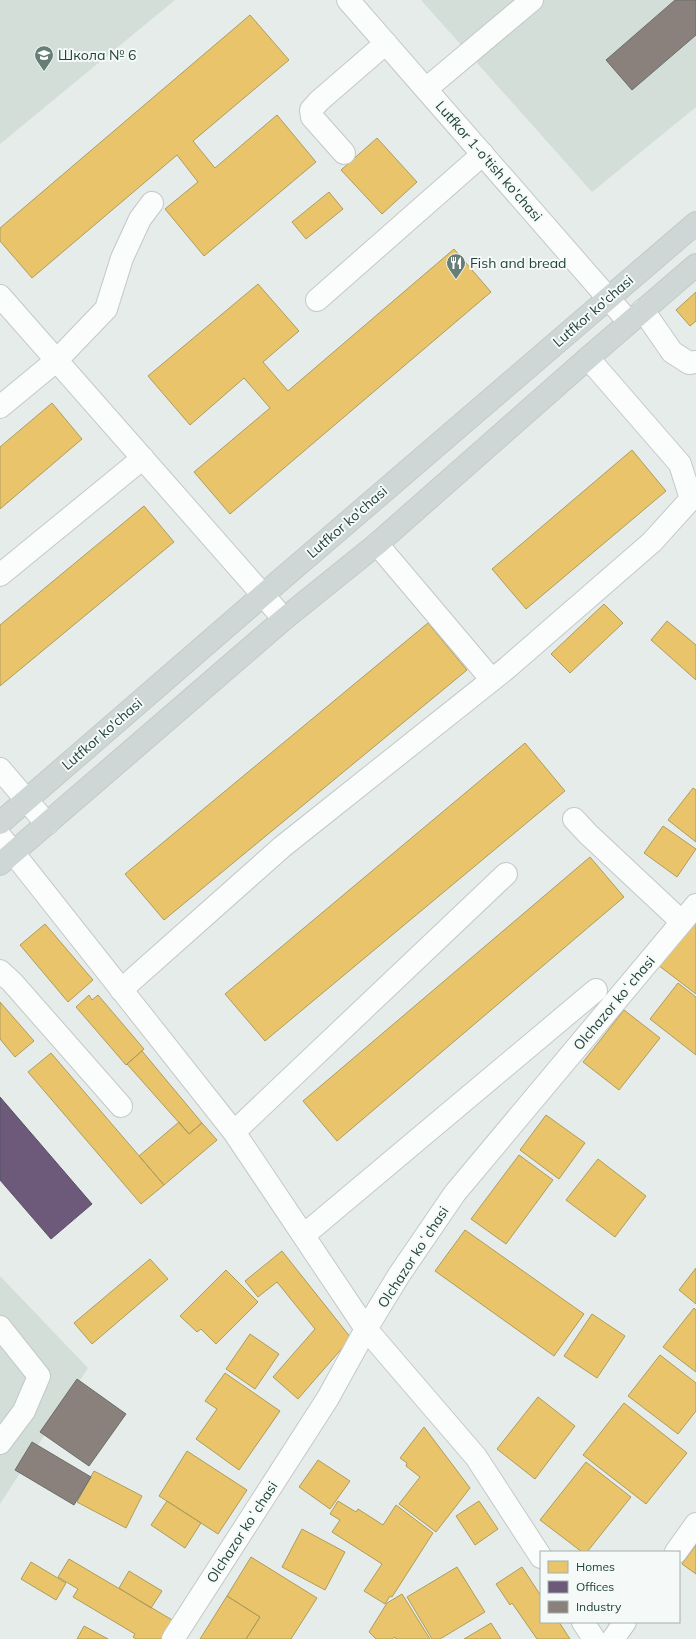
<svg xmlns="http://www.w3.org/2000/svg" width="696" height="1639" viewBox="0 0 696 1639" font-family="Mulish,sans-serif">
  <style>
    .built { fill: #d3ded9 }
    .homes { fill: #e9c46a; stroke: #ad9d5c }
    .offices { fill: #6d597a; stroke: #565267 }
    .industry { fill: #8a817c; stroke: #6a6e68 }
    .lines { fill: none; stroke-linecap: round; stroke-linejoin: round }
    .minor-casing { stroke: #c3c9c7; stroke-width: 24 }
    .major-casing { stroke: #c1cbc8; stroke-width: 24 }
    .minor { stroke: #fbfcfc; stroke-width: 22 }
    .major { stroke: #ced7d5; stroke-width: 22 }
    .labels { text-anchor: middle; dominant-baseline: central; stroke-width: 4; stroke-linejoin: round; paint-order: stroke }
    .poi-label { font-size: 14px; fill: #21423a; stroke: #f5faf8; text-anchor: start }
    .street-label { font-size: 14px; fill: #21423a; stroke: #f5faf8 }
  </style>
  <rect width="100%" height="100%" fill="#e6ece9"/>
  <!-- built -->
  <path class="built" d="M 0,0 L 175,0 L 0,144 Z
    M 421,0 L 696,0 L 696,107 L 592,192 Z
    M 0,1276 L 88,1368 L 0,1504 Z"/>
  <!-- homes -->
  <path class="homes" d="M 250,15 L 289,60 L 193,141 L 215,168 L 277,115 L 316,162 L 204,256 L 165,209 L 198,182 L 177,155 L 32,278 L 0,241 L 0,228 Z
    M 377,138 L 417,182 L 382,214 L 341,170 Z
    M 329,192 L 343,209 L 306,239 L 292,222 Z
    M 454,249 L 491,292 L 230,514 L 194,472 L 270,408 L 244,378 L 190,425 L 148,376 L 258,284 L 299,331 L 263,362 L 288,391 Z
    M 696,292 L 696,321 L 690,326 L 676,310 Z
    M 52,403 L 82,439 L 0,509 L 0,447 Z
    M 632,450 L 666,491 L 526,609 L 492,569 Z
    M 144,506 L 174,542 L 0,686 L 0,625 Z
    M 604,604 L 623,623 L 570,673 L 551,654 Z
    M 667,621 L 696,645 L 696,680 L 651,640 Z
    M 428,623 L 467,670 L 164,920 L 125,874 Z
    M 525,743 L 565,791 L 265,1041 L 225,994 Z
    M 693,788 L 696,790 L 696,842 L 668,820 Z
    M 663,826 L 696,849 L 677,877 L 644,853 Z
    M 590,857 L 624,897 L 337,1141 L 303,1101 Z
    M 696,917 L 696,994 L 658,965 Z
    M 45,924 L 93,980 L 68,1002 L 20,945 Z
    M 678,983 L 696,997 L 696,1055 L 650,1019 Z
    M 89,995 L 92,1000 L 98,995 L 144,1049 L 126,1065 L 76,1007 Z
    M 0,1002 L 34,1041 L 15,1057 L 0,1039 Z
    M 624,1010 L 660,1038 L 619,1090 L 583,1062 Z
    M 142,1051 L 202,1123 L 189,1134 L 127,1064 Z
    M 51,1053 L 164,1185 L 141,1204 L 28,1072 Z
    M 546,1115 L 585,1143 L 559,1179 L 520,1150 Z
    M 179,1122 L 189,1134 L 202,1123 L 217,1140 L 164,1185 L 139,1156 Z
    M 519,1155 L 553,1180 L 506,1244 L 471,1219 Z
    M 598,1159 L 646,1196 L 615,1237 L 566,1200 Z
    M 465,1230 L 584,1314 L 554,1356 L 435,1271 Z
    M 282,1251 L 351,1338 L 298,1399 L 273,1377 L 315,1329 L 277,1282 L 258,1297 L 245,1281 Z
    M 150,1259 L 168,1279 L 92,1344 L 74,1323 Z
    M 696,1268 L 696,1304 L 679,1290 Z
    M 226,1270 L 258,1302 L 216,1344 L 201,1329 L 197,1332 L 180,1316 Z
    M 694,1308 L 696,1310 L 696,1372 L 663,1347 Z
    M 592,1314 L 625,1336 L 597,1378 L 564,1356 Z
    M 250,1334 L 279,1354 L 255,1389 L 226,1369 Z
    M 660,1355 L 696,1383 L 696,1411 L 678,1434 L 628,1396 Z
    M 225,1373 L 280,1411 L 239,1470 L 196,1439 L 217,1409 L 205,1401 Z
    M 538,1397 L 575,1426 L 535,1479 L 497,1449 Z
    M 624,1403 L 687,1453 L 646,1504 L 583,1455 Z
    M 424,1427 L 470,1488 L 436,1532 L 399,1504 L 420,1477 L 406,1466 L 407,1463 L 400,1458 Z
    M 187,1451 L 247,1490 L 218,1534 L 159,1496 Z
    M 318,1460 L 350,1481 L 330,1509 L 299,1487 Z
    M 586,1462 L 631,1497 L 587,1552 L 582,1552 L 540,1520 Z
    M 94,1471 L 142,1496 L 126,1528 L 77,1502 Z
    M 167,1501 L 201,1523 L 185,1548 L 151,1525 Z
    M 338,1501 L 356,1512 L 358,1509 L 383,1525 L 396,1505 L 433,1533 L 392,1597 L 390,1596 L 385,1604 L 364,1591 L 382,1564 L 332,1532 L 340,1520 L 330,1514 Z
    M 479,1501 L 498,1529 L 475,1545 L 456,1516 Z
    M 302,1529 L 345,1552 L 325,1590 L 282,1567 Z
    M 696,1545 L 696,1574 L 682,1564 Z
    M 251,1557 L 317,1598 L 291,1639 L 246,1639 L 260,1617 L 227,1596 Z
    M 69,1559 L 174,1621 L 163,1639 L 136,1639 L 133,1637 L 135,1634 L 73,1597 L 78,1589 L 58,1577 Z
    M 31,1562 L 66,1583 L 56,1600 L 21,1579 Z
    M 457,1567 L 485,1612 L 440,1639 L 432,1639 L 407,1597 Z
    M 522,1567 L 541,1596 L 541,1622 L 559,1622 L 570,1639 L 537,1639 L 512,1603 L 510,1605 L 496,1584 Z
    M 129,1571 L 162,1591 L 151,1608 L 119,1588 Z
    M 402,1594 L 430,1639 L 396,1639 L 395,1637 L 392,1639 L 376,1639 L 369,1632 L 387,1603 Z
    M 227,1596 L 260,1617 L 246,1639 L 200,1639 Z
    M 491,1623 L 501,1639 L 464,1639 Z
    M 84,1626 L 108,1639 L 77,1639 Z"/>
  <!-- offices -->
  <path class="offices" d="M 0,1097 L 92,1204 L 51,1239 L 0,1180 Z"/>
  <!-- industry -->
  <path class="industry" d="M 675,0 L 696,0 L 696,35 L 632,90 L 606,60 Z
    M 77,1379 L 126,1414 L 89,1466 L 40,1432 Z
    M 32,1442 L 91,1477 L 74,1505 L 15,1470 Z"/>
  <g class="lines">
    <!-- minor casing -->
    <g class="minor-casing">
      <path id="minor" d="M 348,0 L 629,322
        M 426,89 L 532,0
        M 344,153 L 312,117 L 311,110 L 319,101 L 386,43
        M 0,296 L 284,619
        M 317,300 L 483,154
        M 643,310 L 672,352 L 689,363 L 696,362
        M 0,407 L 57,360 L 106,309 L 122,258 L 140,219 L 152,203
        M 377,544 L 492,680
        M 0,575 L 143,458
        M 0,769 L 47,824
        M 574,819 L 588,834 L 682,922
        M 0,836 L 234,1132 L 366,1329 L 476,1457 L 541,1557
        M 0,971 L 12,982 L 121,1106
        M 121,990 L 282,847 L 507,668 L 652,542 L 691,499 L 680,464 L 588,358
        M 234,1132 L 506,874
        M 304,1235 L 596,990
        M 0,1327 L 39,1376 L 24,1411 L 0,1443
        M 676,1552 L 696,1524
        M 583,1622 L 594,1639
        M 173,1639 L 328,1398 L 366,1329 L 399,1275 L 455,1193 L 696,905
        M 613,1639 L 625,1622"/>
    </g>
    <!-- major casing -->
    <g class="major-casing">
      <path id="major" d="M 0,823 L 263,595 L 696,223
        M 0,864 L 284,619 L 377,544 L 588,358 L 696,265"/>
    </g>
    <!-- minor -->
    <use href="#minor" class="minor"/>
    <!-- major -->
    <use href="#major" class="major"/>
  </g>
  <!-- icons -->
  <defs>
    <g id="school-pin" transform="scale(1)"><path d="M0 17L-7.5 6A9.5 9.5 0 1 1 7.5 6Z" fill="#667e77" stroke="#f5faf8"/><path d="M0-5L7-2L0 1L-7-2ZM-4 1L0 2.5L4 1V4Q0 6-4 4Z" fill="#fff"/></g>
    <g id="restaurant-pin" transform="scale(1)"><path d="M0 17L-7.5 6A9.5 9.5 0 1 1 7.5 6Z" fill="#667e77" stroke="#f5faf8"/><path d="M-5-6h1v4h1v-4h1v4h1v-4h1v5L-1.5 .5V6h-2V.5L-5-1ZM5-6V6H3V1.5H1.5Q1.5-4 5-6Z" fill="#fff"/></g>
  </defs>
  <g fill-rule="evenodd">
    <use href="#school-pin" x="44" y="55"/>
    <use href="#restaurant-pin" x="456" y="263"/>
  </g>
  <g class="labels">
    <!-- poi labels -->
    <g class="poi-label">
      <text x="58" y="55">Школа № 6</text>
      <text x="470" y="263">Fish and bread</text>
    </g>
    <!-- street labels -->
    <g class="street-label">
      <text transform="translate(489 161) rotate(49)">Lutfkor 1-o'tish ko'chasi</text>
      <text transform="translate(593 311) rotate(-41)">Lutfkor ko'chasi</text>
      <text transform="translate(347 522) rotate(-41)">Lutfkor ko'chasi</text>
      <text transform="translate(102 734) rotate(-41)">Lutfkor ko'chasi</text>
      <text transform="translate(614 1003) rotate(-50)">Olchazor koʻchasi</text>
      <text transform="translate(413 1257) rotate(-57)">Olchazor koʻchasi</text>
      <text transform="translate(242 1532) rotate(-57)">Olchazor koʻchasi</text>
    </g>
  </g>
  <!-- legend -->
  <rect x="540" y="1551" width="140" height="72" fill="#f5faf8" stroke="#a0b0ac"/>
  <rect x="548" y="1561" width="20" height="12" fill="#e9c46a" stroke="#a0b0ac"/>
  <text x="576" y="1571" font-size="12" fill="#21423a">Homes</text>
  <rect x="548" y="1581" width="20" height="12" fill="#6d597a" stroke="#a0b0ac"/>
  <text x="576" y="1591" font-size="12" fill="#21423a">Offices</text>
  <rect x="548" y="1601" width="20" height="12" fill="#8a817c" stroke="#a0b0ac"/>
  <text x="576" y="1611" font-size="12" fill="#21423a">Industry</text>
</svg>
